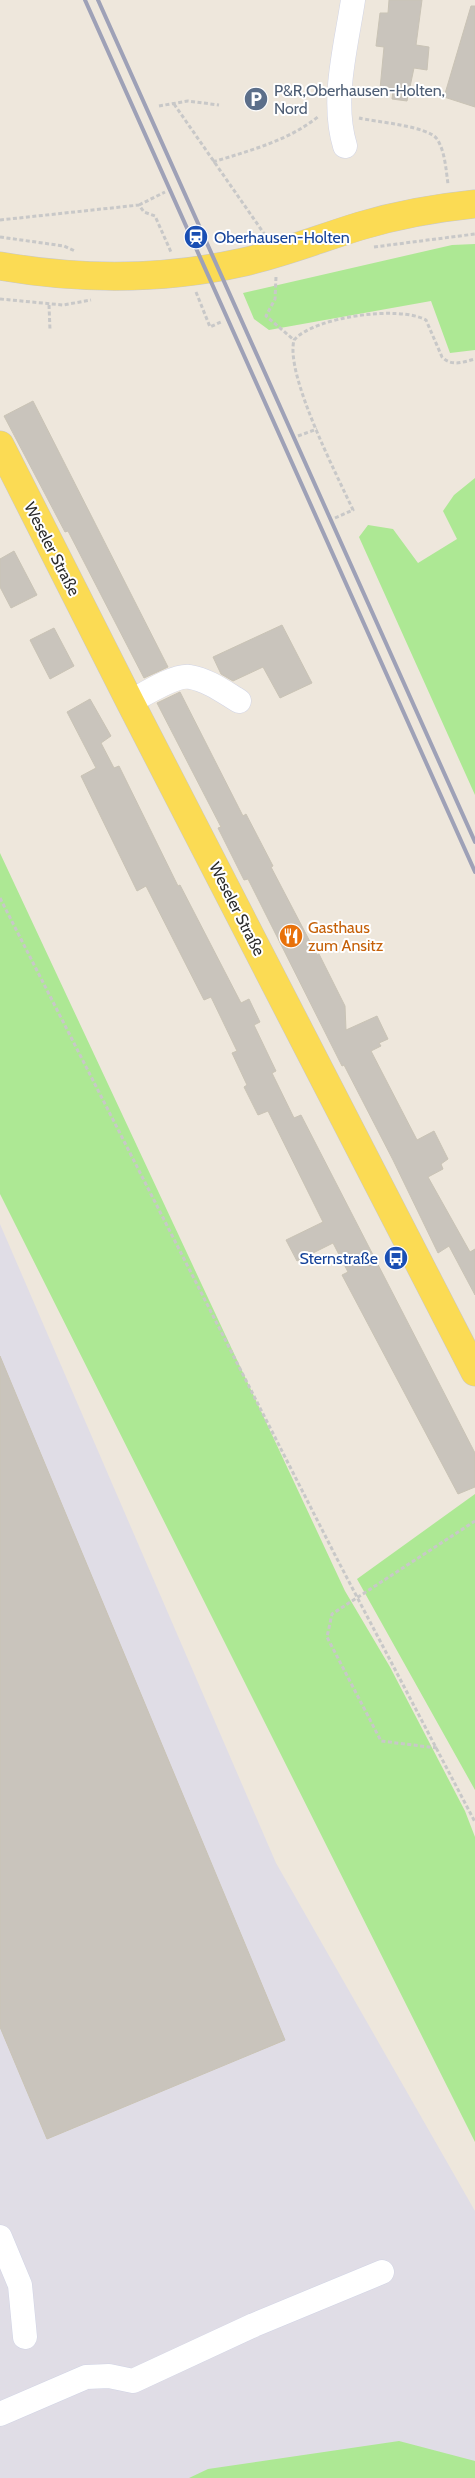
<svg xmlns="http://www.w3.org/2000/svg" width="475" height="2478" viewBox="0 0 475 2478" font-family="Cabin,sans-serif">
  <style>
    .industrial { fill: #e0dde6 }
    .green { fill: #ade894 }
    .building { fill: #c9c4bc; stroke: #c9c3b5 }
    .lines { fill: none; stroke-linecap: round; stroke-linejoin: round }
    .minor-casing { stroke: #d1d4e5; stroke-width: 25 }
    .major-casing { stroke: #c8c8c8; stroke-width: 29 }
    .path { stroke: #c8c8c8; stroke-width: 3; stroke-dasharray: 4 2.5; stroke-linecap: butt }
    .minor { stroke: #fff; stroke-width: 24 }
    .major { stroke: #fbdb54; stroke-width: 28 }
    .rail { stroke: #9ea1b7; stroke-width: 4 }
    .labels { text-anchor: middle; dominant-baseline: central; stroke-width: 4; stroke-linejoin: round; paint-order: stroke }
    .service-label { font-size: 16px; fill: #4e5e75; stroke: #fff; text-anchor: start }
    .transit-label { font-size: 16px; fill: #164399; stroke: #fff; text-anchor: start }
    .street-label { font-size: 16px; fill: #2b2b2b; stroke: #fff }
    .food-label { font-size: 16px; fill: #c56008; stroke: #fff; text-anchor: start }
  </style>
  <rect width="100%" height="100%" fill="#eee7dc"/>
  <!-- industrial -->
  <path class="industrial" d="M 0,1224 L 276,1863 L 475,2211 L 475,2478 L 0,2478 Z"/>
  <!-- green -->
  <path class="green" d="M 475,244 L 475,350 L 450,353 L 431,301 L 269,330 L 254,319 L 243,293 L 452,245 Z
    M 475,478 L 475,795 L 359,537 L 368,525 L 393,529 L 418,563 L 457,539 L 443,511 L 454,495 Z
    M 0,853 L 345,1591 L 390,1667 L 465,1811 L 475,1837 L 475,2142 L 0,1194 Z
    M 475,1494 L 475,1790 L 357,1579 Z
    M 399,2441 L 475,2461 L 475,2478 L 189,2478 L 208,2469 Z"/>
  <!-- building -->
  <path class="building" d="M 389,0 L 422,0 L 416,45 L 429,47 L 427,70 L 414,68 L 407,101 L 392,99 L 393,91 L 380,89 L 384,47 L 376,46 L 380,13 L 388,13 Z
    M 471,6 L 475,6 L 475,107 L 444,97 Z
    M 33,401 L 168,667 L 144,678 L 68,531 L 65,532 L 4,416 Z
    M 14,551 L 37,595 L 11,608 L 0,587 L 0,559 Z
    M 282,625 L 312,683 L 280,698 L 263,667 L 233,681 L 221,674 L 213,657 Z
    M 54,628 L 74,666 L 50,679 L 30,640 Z
    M 180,692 L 243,816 L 246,814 L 273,866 L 271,867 L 317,955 L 319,954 L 345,1006 L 346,1030 L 377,1016 L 388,1039 L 379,1043 L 381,1046 L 371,1051 L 417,1140 L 434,1131 L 448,1159 L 441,1164 L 443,1169 L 428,1177 L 470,1252 L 475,1249 L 475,1295 L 449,1246 L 438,1253 L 393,1160 L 344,1065 L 342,1066 L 248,879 L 244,880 L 218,828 L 221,827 L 157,703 Z
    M 90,699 L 111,736 L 101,743 L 114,768 L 119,766 L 178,886 L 180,885 L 241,1003 L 249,999 L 260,1022 L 254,1025 L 276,1071 L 272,1073 L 294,1118 L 301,1115 L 475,1453 L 475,1487 L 458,1494 L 342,1275 L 348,1272 L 333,1243 L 297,1261 L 286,1240 L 323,1222 L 268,1111 L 258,1115 L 244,1087 L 247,1085 L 232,1053 L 237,1051 L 211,997 L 204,1000 L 146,886 L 137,891 L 81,776 L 96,768 L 67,712 Z
    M 0,1356 L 285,2040 L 47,2139 L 0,2027 Z"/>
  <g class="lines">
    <!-- minor casing -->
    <g class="minor-casing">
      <path id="minor" d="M 345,146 C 331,100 346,47 353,0
        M 130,702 C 143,695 176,674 190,677 C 208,680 224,692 239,701
        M 0,2237 L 20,2285 L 25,2337
        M 0,2414 L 86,2377 L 109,2376 L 133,2381 L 254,2325 L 382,2272"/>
    </g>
    <!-- major casing -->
    <g class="major-casing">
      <path id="major" d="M 0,266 C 81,280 164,280 244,262 C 284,253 321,238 360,226 C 397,215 436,208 475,204
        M 0,445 L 130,702 L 475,1372"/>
    </g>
    <!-- path -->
    <path class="path" d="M 174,104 L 265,235
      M 159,106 L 188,101 L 219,105
      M 359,118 C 376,122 428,126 437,139 C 445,151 446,170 448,184
      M 213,162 C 251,150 288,141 319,116
      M 139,205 L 165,192
      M 0,220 L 139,205 L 144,212 L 155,216 L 171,252
      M 0,237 L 64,246 L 75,251
      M 374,247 L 475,234
      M 276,277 L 275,299 L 266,316 L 294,340
      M 196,292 L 210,327 L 223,321
      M 0,299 L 63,305 L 91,300
      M 49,305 L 50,330
      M 298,436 L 317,429
      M 335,518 L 353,510 C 337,475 285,375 294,340 C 314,317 399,305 426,320 L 442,357 C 452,367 463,362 475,359
      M 0,898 L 335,1555 L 475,1822
      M 437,1748 L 381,1741 L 327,1637 L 332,1614 L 475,1521"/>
    <!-- minor -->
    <use href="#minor" class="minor"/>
    <!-- major -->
    <use href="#major" class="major"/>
    <!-- rail -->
    <path class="rail" d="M 85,0 L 475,872
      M 98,0 L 475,842"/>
  </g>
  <!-- icons -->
  <defs>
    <g id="parking-disc" transform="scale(1.25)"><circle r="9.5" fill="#5c6f8a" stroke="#fff"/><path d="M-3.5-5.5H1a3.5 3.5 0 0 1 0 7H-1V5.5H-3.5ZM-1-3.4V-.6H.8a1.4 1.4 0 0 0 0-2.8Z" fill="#fff"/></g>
    <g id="station-disc" transform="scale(1.25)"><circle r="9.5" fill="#1a4fb4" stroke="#fff"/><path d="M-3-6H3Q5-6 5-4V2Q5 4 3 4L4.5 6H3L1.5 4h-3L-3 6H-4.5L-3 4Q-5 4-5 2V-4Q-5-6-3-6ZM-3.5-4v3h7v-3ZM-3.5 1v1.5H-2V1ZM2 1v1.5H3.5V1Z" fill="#fff"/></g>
    <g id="restaurant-disc" transform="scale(1.25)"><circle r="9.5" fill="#e8710a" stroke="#fff"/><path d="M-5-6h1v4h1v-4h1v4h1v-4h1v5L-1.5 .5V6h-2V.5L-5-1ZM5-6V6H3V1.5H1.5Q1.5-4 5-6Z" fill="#fff"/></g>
    <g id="bus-disc" transform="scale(1.25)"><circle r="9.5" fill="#1a4fb4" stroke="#fff"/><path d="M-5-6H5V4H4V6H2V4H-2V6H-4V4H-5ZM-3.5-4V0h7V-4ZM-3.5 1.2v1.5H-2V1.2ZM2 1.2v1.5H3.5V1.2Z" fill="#fff"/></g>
  </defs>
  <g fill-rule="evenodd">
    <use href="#parking-disc" x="256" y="99"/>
    <use href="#station-disc" x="196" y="237"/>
    <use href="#restaurant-disc" x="291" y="936"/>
    <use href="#bus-disc" x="396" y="1258"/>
  </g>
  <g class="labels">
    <!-- service labels -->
    <g class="service-label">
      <text x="274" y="90">P&amp;R,Oberhausen-Holten,<tspan x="274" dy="18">Nord</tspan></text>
    </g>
    <!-- transit labels -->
    <g class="transit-label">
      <text x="214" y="237">Oberhausen-Holten</text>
      <text x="378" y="1258" text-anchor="end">Sternstraße</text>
    </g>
    <!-- street labels -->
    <g class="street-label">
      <text transform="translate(52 549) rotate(63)">Weseler Straße</text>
      <text transform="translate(237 909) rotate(63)">Weseler Straße</text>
    </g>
    <!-- food labels -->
    <g class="food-label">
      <text x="308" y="927">Gasthaus<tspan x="308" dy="18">zum Ansitz</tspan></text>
    </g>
  </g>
</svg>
